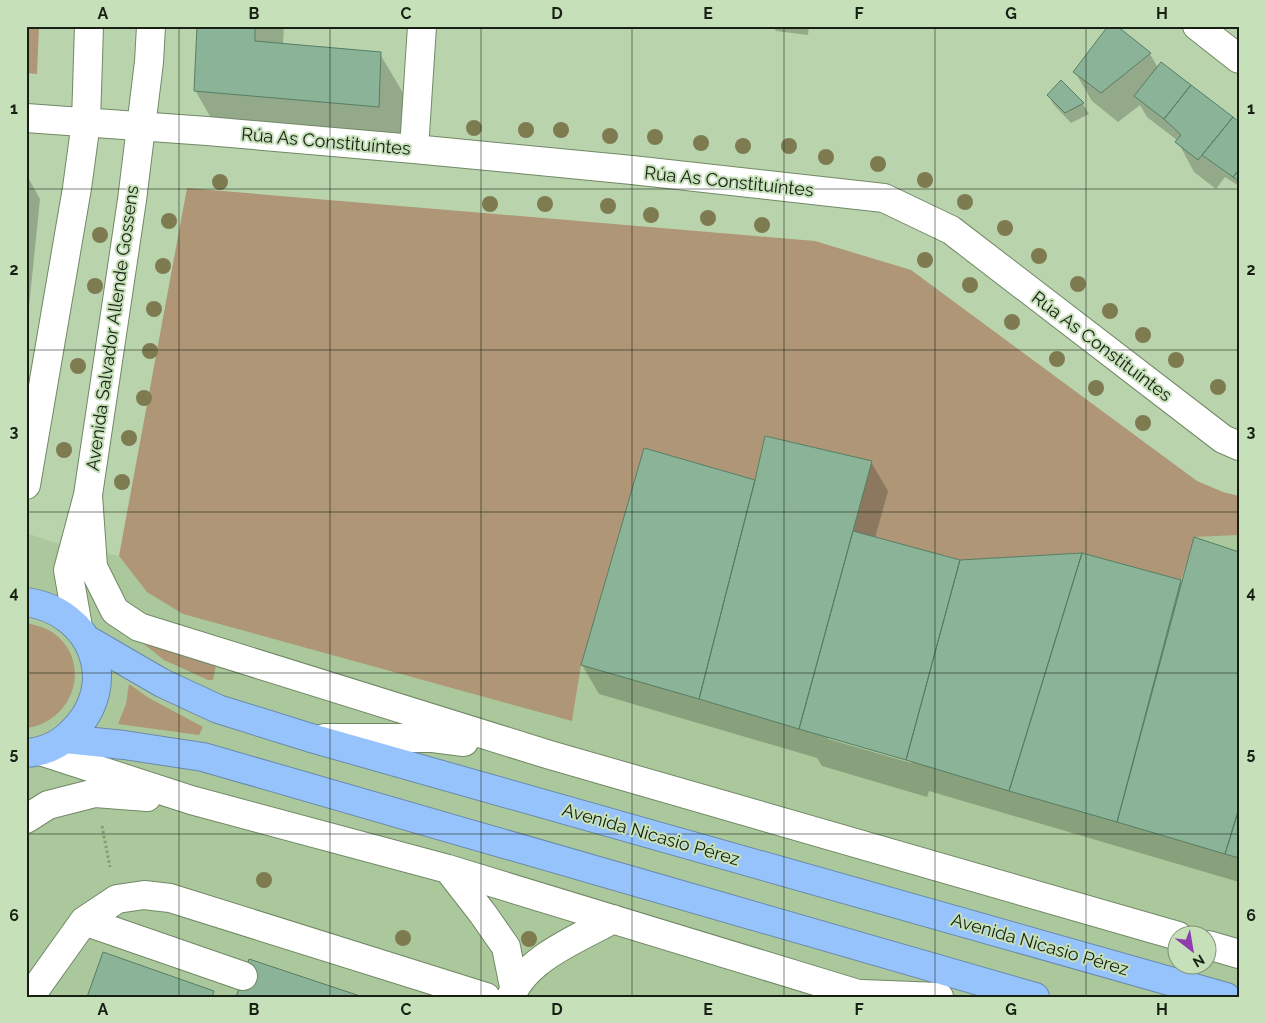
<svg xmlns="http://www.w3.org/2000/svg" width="1265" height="1023" viewBox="0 0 1265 1023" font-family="Raleway,sans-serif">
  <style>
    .built { fill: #abc89c; fill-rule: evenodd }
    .green { fill: #ae9676 }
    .shadow { fill: #0003; fill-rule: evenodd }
    .building { fill: #8ab398; stroke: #577e64 }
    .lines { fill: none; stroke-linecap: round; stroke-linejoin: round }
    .minor-casing { stroke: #718965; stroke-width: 30 }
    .highway-casing { stroke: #6a8aaa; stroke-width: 30 }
    .path { stroke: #85997b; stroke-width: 3; stroke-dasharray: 2.5 2.5; stroke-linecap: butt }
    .minor { stroke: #fff; stroke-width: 28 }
    .highway { stroke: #97c3fc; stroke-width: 28 }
    .tree { fill: #7e7b50 }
    .grid { fill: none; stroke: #172012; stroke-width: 1; stroke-opacity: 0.55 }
    .labels { text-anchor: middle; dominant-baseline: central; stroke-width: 4; stroke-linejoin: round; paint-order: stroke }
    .street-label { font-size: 18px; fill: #172012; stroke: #c6e0b9 }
    .neatline { fill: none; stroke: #172012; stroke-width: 2 }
    .grid-label { font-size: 16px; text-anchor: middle; font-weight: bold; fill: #172012 }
  </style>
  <rect width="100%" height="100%" fill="#b9d3ad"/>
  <!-- built -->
  <path class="built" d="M 765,436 L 1194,537 L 1239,535 L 1239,997 L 26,997 L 26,533 L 56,543 L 119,556 L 147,592 L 572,720 L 581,665 L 644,448 L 755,480 ZM 1178,936 L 1208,936 L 1208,966 L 1178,966 Z"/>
  <!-- green -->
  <path class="green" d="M 26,26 L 39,26 L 37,74 L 26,73 Z
    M 187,188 L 815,241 L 911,270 L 1197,481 L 1223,492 L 1239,496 L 1239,535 L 1195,537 L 1181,580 L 1082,553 L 960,560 L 853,531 L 871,461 L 765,436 L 755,480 L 644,448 L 581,665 L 572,721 L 183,614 L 147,592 L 119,556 Z
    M 26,623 C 35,625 44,627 52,632 C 94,661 74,722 26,728 Z
    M 135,637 L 216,665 L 213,680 L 208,680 L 164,660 Z
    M 129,684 L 149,698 L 203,727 L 199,735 L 118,724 L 126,704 Z"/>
  <!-- shadow -->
  <path class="shadow" d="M 199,26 L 284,26 L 283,45 L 380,54 L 409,103 L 407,155 L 223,139 L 195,90 Z
    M 773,26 L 809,26 L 808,35 L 776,31 Z
    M 1150,54 L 1158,68 L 1239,123 L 1239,186 L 1225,177 L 1216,189 L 1194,172 L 1177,140 L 1147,117 L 1140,105 L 1118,122 L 1092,101 L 1075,72 Z
    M 1061,82 L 1083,104 L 1089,114 L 1071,123 L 1054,105 L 1048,95 Z
    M 26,174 L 40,199 L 26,336 Z
    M 871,462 L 888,491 L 875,538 L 960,561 L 1180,581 L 1182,586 L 1239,554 L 1239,882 L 929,791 L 927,797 L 822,766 L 817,758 L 599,694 L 582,665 L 756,482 ZM 828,736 L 912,761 L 911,763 L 828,739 Z"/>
  <!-- building -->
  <path class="building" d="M 197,26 L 255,26 L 255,41 L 381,52 L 379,107 L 194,91 Z
    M 1108,26 L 1117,26 L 1151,53 L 1101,93 L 1073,72 Z
    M 1161,62 L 1191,85 L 1164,119 L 1134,96 Z
    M 1061,80 L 1084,103 L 1065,113 L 1047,95 Z
    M 1191,85 L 1233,117 L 1198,160 L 1175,142 L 1181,135 L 1164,119 Z
    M 1233,117 L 1239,122 L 1239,170 L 1233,177 L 1202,155 Z
    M 1239,170 L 1239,181 L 1233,177 Z
    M 765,436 L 872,461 L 799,729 L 699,699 L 755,480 Z
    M 644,448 L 755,480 L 699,699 L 581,665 Z
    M 853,531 L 960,560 L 906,760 L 799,729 Z
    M 1194,537 L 1239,552 L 1239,808 L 1225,854 L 1117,822 Z
    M 1082,553 L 1009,791 L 906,760 L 960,560 Z
    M 1082,553 L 1181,580 L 1117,822 L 1009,791 Z
    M 1239,809 L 1239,858 L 1225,854 Z
    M 103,952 L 214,991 L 212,997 L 87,997 Z
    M 249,959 L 363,997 L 236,997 Z"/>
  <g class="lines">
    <!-- minor casing -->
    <g class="minor-casing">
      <path id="minor" d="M 1197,26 L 1239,59
        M 26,118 L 207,131 L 414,149 L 632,170 L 884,198 L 951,230 L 1223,439 L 1239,446
        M 414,149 L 422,26
        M 26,485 L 77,188 L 86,122 L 89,26
        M 88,495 L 93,567 L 115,611 L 139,627 L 550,755 L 1178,936
        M 78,627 L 68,570 L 88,495 L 132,200 L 149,62 L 151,26
        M 325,738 L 433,738 L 464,742
        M 40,751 L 191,800 L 448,869 L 868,997
        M 26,819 L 48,805 L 95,793 L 147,797
        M 448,869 L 483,914 L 506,947 L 514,987
        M 84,921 L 243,976
        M 1208,945 L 1239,954
        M 862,994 L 939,997
        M 32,997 L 34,991 L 84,921 L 117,899 L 144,895 L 170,898 L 486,997
        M 511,997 C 525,958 580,938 613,919"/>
    </g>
    <!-- highway casing -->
    <g class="highway-casing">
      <path id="highway" d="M 26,602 C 93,611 122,685 71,733 C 59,745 43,752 26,753
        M 88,640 L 162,683 L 218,709 L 311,738 L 1226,997
        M 65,739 L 124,745 L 203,757 L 1035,997"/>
    </g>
    <!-- path -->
    <path class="path" d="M 102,826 L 110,867"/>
    <!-- minor -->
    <use href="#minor" class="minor"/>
    <!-- highway -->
    <use href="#highway" class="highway"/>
  </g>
  <!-- trees -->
  <g class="tree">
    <circle cx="474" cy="128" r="8"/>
    <circle cx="526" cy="130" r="8"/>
    <circle cx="561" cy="130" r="8"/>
    <circle cx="610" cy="136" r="8"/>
    <circle cx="655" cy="137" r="8"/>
    <circle cx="701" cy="143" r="8"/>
    <circle cx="743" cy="146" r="8"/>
    <circle cx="789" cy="146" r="8"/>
    <circle cx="826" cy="157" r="8"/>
    <circle cx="878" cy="164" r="8"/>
    <circle cx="925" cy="180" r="8"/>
    <circle cx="220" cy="182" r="8"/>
    <circle cx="965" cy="202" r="8"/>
    <circle cx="490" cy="204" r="8"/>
    <circle cx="545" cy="204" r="8"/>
    <circle cx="608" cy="206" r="8"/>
    <circle cx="651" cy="215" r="8"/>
    <circle cx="708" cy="218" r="8"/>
    <circle cx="169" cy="221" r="8"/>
    <circle cx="762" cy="225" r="8"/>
    <circle cx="1005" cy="228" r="8"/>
    <circle cx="100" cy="235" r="8"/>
    <circle cx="1039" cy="256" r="8"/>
    <circle cx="925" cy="260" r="8"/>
    <circle cx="163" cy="266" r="8"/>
    <circle cx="1078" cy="284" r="8"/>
    <circle cx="970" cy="285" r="8"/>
    <circle cx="95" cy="286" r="8"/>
    <circle cx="154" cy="309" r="8"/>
    <circle cx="1110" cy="311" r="8"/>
    <circle cx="1012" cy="322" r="8"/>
    <circle cx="1143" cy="335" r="8"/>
    <circle cx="150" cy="351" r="8"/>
    <circle cx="1057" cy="359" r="8"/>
    <circle cx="1176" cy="360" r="8"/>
    <circle cx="78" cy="366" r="8"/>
    <circle cx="1218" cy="387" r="8"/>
    <circle cx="1096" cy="388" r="8"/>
    <circle cx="144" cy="398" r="8"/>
    <circle cx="1143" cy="423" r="8"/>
    <circle cx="129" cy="438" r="8"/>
    <circle cx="64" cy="450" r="8"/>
    <circle cx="122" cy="482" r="8"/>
    <circle cx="264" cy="880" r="8"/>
    <circle cx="403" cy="938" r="8"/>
    <circle cx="529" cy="939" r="8"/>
  </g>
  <!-- grid -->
  <path class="grid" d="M 179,26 L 179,997M 330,26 L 330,997M 481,26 L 481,997M 632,26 L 632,997M 784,26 L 784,997M 935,26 L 935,997M 1086,26 L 1086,997M 26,189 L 1239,189M 26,350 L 1239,350M 26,512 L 1239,512M 26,673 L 1239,673M 26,834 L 1239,834"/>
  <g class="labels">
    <!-- street labels -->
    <g class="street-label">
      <text transform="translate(326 141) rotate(5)">Rúa As Constituíntes</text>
      <text transform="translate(729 181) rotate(6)">Rúa As Constituíntes</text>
      <text transform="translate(112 328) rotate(-82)">Avenida Salvador Allende Gossens</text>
      <text transform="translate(1102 346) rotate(37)">Rúa As Constituíntes</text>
      <text transform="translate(651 834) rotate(16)">Avenida Nicasio Pérez</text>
      <text transform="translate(1040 944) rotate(16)">Avenida Nicasio Pérez</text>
    </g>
  </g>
  <!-- border -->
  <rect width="1265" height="1023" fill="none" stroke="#c6e0b9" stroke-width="55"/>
  <!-- north arrow -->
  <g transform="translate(1192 950) rotate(149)"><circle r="24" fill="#c6e0b9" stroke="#809376"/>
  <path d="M0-4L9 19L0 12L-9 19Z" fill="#8d3dac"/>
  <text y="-8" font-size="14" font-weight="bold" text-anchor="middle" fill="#172012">N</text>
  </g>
  <rect x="28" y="28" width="1210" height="968" class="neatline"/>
  <g class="grid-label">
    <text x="103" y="19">A</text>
    <text x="254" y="19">B</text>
    <text x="406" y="19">C</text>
    <text x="557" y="19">D</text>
    <text x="708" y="19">E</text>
    <text x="859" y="19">F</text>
    <text x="1011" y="19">G</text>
    <text x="1162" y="19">H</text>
    <text x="14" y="114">1</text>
    <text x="1251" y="114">1</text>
    <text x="14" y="275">2</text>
    <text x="1251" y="275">2</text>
    <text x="14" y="437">3</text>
    <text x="1251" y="437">3</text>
    <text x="14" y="598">4</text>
    <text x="1251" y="598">4</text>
    <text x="14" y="759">5</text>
    <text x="1251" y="759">5</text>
    <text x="14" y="921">6</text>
    <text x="1251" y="921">6</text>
    <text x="103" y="1015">A</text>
    <text x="254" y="1015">B</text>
    <text x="406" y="1015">C</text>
    <text x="557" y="1015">D</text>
    <text x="708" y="1015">E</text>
    <text x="859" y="1015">F</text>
    <text x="1011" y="1015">G</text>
    <text x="1162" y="1015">H</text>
  </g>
</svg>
